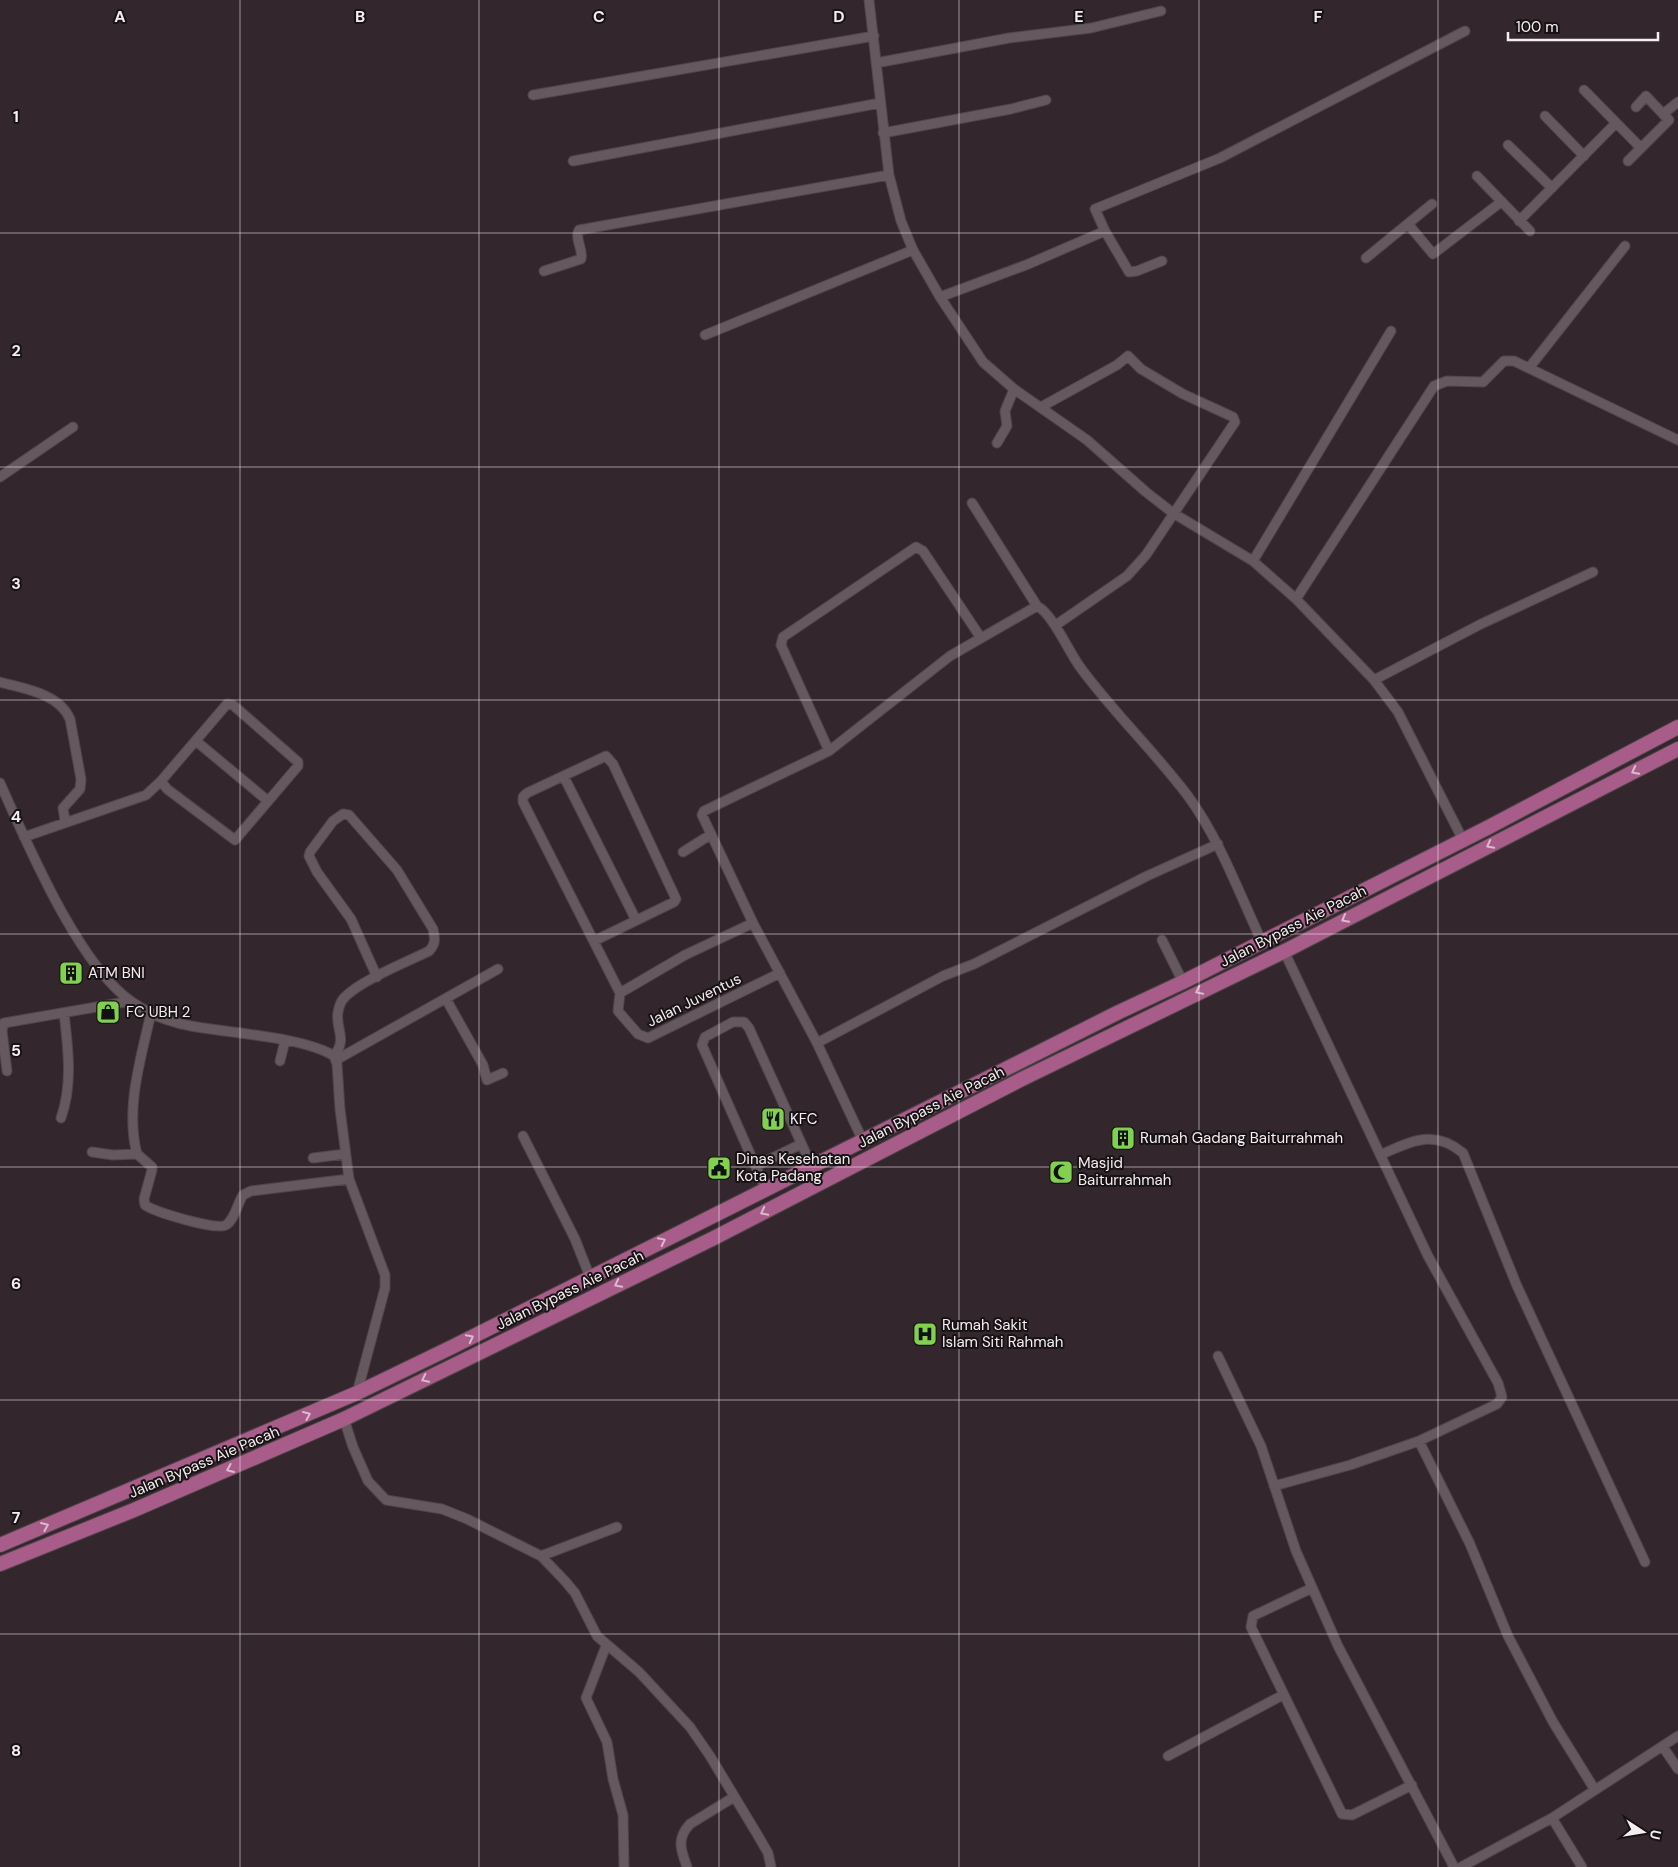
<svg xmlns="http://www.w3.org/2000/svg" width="1678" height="1867" viewBox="0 0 1678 1867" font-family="'DM Sans',sans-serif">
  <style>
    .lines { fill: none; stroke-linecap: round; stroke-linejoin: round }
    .minor-casing { stroke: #4f454a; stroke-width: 11 }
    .trunk-casing { stroke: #4f454a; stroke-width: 16 }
    .minor { stroke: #65585f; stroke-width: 9 }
    .trunk { stroke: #a85c8a; stroke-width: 14 }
    .oneway { stroke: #dabbcd }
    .grid { fill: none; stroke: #f5eef1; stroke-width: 1; stroke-opacity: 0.55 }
    .labels { text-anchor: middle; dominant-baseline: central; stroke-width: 4; stroke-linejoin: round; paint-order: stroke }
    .street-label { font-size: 15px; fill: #f5eef1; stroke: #171214 }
    .poi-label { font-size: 15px; fill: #f5eef1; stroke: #171214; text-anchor: start }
    .grid-label { font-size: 16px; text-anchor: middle; font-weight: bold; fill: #f5eef1; stroke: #171214; stroke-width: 4; stroke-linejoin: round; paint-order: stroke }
  </style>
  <rect width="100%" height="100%" fill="#33272d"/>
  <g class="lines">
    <!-- minor casing -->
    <g class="minor-casing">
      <path id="minor" d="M 869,0 L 889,175 L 901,221 L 913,250 L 940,297 L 983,362 L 1014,389 L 1087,440 L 1146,492 L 1173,513 L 1253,561 L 1296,599 L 1374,680 L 1398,712 L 1463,840
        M 876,63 L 1009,38 L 1091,28 L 1161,11
        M 1584,90 L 1641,148
        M 533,95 L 874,36
        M 1636,107 L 1646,96 L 1663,114
        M 1545,116 L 1584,156
        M 883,133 L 1011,109 L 1046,100
        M 1508,145 L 1552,188
        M 573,161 L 880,103
        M 1628,161 L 1669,120 L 1663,114 L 1678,102
        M 1477,176 L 1530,231
        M 1519,221 L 1616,123
        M 1408,224 L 1433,254 L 1501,202
        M 1105,231 L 1129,272 L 1137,271 L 1162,261
        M 1366,258 L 1432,204
        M 544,271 L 581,259 C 584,250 574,239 579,230 L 889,175
        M 940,297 L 1026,265 L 1105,231 L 1095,209 L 1220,158 L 1465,31
        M 705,335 L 913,250
        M 1529,368 L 1625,246
        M 1041,407 L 1117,365 L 1128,356 L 1141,369 L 1183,394 L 1233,417 L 1235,422 L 1146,555 L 1127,576 L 1056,625
        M 997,443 L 1007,426 L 1005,411 L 1014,389
        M 0,477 L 73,427
        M 972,503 L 1037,606
        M 1253,561 L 1391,331
        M 1296,599 L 1434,386 L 1447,381 L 1483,382 L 1504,361 L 1514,361 L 1678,440
        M 1374,680 L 1481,624 L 1593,572
        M 0,682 C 24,689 59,693 70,719 L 81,779 L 80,789 L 63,808 L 65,821
        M 196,741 L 268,801
        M 829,751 L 781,645 L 783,637 L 916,547 L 923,551 L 981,638
        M 564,777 L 636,920
        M 0,783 C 27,843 78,965 132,1002 C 150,1015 169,1022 191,1026 C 228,1033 304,1037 334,1056 L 337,1064 L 340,1109 L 349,1179 L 385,1275 L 385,1288 L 357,1393
        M 24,837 L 146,795 L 161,781 L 227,704 L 233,705 L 298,762 L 298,766 L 235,840 L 167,789 L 161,781
        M 1218,844 L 1147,876 L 974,964 L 943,976 L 817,1043 L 753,923 L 702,815 L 704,811 L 829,751 L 950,656 L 1037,606 C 1052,613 1069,652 1080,667 C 1113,712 1154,751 1188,796 C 1220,840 1239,893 1262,942
        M 683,852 L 710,835
        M 1162,940 L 1183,982
        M 594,941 L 674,902 L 676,899 L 613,764 L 606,756 L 527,793 L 523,797 L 523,802 L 620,993 L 685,955 L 753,923
        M 1284,951 L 1428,1256 L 1498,1383 L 1502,1397 L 1497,1404 L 1419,1441 L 1470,1544 L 1508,1636 L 1553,1722 L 1595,1790
        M 620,993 L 618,1011 L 638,1034 L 648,1038 L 780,973
        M 446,999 L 483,1065 L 487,1080 L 503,1073
        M 151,1013 C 141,1058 125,1108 137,1154 L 152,1167 L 152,1170 L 144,1199 L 145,1205 C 155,1212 217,1231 226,1225 C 235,1219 237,1204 243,1195 L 251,1191 L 349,1179
        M 817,1043 L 863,1141
        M 334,1056 C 348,1038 335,1029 338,1012 C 339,1007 340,1002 344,998 C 359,981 407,962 429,951 C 436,944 435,938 433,929 L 397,870 L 349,815 L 343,814 L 333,821 L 310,852 L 309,856 L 317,872 L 351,919 L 377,977
        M 336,1060 L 498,969
        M 280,1061 L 285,1041
        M 7,1071 L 2,1031 L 4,1023 L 131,1001
        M 61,1118 C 73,1084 68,1048 64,1013
        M 523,1136 L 575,1239 L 590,1277
        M 92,1152 L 113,1155 L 137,1154
        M 1382,1154 C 1413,1141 1434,1129 1463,1153 L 1517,1286 L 1645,1562
        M 313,1158 L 345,1154
        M 756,1166 L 801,1144
        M 766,1190 L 702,1045 L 705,1037 L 733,1022 L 744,1022 L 749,1028 L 812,1167
        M 1218,1356 L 1261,1446 L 1296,1551 L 1338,1646 L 1454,1867
        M 344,1419 L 353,1447 L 368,1481 L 386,1500 L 442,1509 L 467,1519 L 541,1556 L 565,1581 L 575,1593 L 597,1636 L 639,1672 L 690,1727 L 710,1756 L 757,1834 L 768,1853 L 771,1867
        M 1274,1486 L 1350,1465 L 1419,1441
        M 541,1556 L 617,1527
        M 1312,1588 L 1253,1616 L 1251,1627 L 1342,1814 L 1352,1815 L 1412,1785
        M 606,1646 L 586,1698 L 607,1742 L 613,1779 L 623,1815 L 624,1867
        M 1663,1747 L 1678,1769
        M 1168,1756 L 1283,1695
        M 1552,1818 L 1582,1867
        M 687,1867 C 681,1850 676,1839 690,1824 L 734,1797
        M 1461,1867 L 1552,1818 L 1678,1736"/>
    </g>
    <!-- trunk casing -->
    <g class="trunk-casing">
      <path id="trunk" d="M 0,1545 L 357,1393 L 452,1347 L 1119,1012 L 1183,982 L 1487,828 L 1678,727
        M 0,1564 L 134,1510 L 344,1419 L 712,1239 L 1022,1079 L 1289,949 L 1678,749"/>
    </g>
    <!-- minor -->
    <use href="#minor" class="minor"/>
    <!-- trunk -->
    <use href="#trunk" class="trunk"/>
  </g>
  <!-- one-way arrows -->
  <defs><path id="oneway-chevron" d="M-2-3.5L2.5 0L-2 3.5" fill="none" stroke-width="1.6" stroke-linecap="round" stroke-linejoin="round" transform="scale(1.25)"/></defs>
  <g class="oneway">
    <use href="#oneway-chevron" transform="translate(1635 771) rotate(153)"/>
    <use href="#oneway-chevron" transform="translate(1490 845) rotate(153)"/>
    <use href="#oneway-chevron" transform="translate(1345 919) rotate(152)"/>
    <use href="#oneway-chevron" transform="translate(1199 991) rotate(154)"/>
    <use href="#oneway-chevron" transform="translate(764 1212) rotate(153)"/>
    <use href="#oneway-chevron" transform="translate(662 1241) rotate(-26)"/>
    <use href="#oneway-chevron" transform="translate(618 1284) rotate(153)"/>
    <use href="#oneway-chevron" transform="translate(470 1338) rotate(-27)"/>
    <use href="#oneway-chevron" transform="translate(425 1379) rotate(154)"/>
    <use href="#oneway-chevron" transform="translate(307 1415) rotate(-23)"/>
    <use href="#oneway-chevron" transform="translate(230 1469) rotate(157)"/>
    <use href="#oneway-chevron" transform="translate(45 1526) rotate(-23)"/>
  </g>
  <!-- grid -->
  <path class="grid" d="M 240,0 L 240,1867M 479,0 L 479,1867M 719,0 L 719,1867M 959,0 L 959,1867M 1199,0 L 1199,1867M 1438,0 L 1438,1867M 0,233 L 1678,233M 0,467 L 1678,467M 0,700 L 1678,700M 0,934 L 1678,934M 0,1167 L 1678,1167M 0,1400 L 1678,1400M 0,1634 L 1678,1634"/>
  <!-- icons -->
  <defs>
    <g id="building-square" transform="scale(1.25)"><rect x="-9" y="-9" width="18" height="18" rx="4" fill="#81d050" stroke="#171214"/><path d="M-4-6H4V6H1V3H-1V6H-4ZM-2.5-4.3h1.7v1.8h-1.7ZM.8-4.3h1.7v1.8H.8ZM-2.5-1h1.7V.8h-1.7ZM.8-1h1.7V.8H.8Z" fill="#111"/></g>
    <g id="shop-square" transform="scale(1.25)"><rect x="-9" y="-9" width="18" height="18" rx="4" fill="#81d050" stroke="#171214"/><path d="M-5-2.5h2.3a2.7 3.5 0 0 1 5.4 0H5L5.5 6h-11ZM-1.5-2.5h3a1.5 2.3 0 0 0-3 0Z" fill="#111"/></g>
    <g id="restaurant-square" transform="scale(1.25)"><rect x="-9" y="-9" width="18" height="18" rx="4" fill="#81d050" stroke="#171214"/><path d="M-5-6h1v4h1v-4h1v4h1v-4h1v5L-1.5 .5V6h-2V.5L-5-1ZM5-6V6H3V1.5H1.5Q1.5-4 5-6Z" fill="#111"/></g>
    <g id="civic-square" transform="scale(1.25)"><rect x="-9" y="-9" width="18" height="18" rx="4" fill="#81d050" stroke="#171214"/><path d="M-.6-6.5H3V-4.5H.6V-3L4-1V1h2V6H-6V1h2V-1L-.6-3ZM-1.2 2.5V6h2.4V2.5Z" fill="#111"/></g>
    <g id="mosque-square" transform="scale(1.25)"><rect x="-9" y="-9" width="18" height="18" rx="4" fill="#81d050" stroke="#171214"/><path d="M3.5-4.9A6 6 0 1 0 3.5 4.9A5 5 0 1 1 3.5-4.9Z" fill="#111"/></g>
    <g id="hospital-square" transform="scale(1.25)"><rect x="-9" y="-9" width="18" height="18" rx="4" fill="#81d050" stroke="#171214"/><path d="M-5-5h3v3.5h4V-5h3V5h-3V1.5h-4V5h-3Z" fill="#111"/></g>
  </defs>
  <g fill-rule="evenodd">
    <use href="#building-square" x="71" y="973"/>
    <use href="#shop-square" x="108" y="1012"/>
    <use href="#restaurant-square" x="773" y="1119"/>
    <use href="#building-square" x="1123" y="1138"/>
    <use href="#civic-square" x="719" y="1168"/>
    <use href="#mosque-square" x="1061" y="1172"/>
    <use href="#hospital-square" x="925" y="1334"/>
  </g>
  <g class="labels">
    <!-- street labels -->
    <g class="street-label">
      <text transform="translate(1293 926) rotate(-27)">Jalan Bypass Aie Pacah</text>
      <text transform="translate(694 1000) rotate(-26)">Jalan Juventus</text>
      <text transform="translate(931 1107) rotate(-27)">Jalan Bypass Aie Pacah</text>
      <text transform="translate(570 1290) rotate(-26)">Jalan Bypass Aie Pacah</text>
      <text transform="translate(204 1462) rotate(-23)">Jalan Bypass Aie Pacah</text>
    </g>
    <!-- poi labels -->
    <g class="poi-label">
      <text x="88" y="973">ATM BNI</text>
      <text x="126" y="1012">FC UBH 2</text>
      <text x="790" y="1119">KFC</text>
      <text x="1140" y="1138">Rumah Gadang Baiturrahmah</text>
      <text x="736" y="1159">Dinas Kesehatan<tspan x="736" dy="17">Kota Padang</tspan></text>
      <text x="1078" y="1163">Masjid<tspan x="1078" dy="17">Baiturrahmah</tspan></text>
      <text x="942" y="1325">Rumah Sakit<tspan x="942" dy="17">Islam Siti Rahmah</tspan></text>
    </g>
  </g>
  <g class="grid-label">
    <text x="120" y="22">A</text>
    <text x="360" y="22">B</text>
    <text x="599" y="22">C</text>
    <text x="839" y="22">D</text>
    <text x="1079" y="22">E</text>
    <text x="1318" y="22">F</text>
    <text x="16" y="122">1</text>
    <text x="16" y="356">2</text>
    <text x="16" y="589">3</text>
    <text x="16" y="822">4</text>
    <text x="16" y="1056">5</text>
    <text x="16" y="1289">6</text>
    <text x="16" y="1523">7</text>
    <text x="16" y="1756">8</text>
  </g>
  <!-- north arrow -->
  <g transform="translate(1643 1832) rotate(102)" stroke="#171214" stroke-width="4" paint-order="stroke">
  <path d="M0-4L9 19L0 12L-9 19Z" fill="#f5eef1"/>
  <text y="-8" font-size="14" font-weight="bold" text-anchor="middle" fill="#f5eef1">U</text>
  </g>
  <!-- scale -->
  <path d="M1508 32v8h150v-8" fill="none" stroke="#f5eef1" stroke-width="2.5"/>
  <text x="1516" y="32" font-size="15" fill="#f5eef1" stroke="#171214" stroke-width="4" paint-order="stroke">100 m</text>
</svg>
